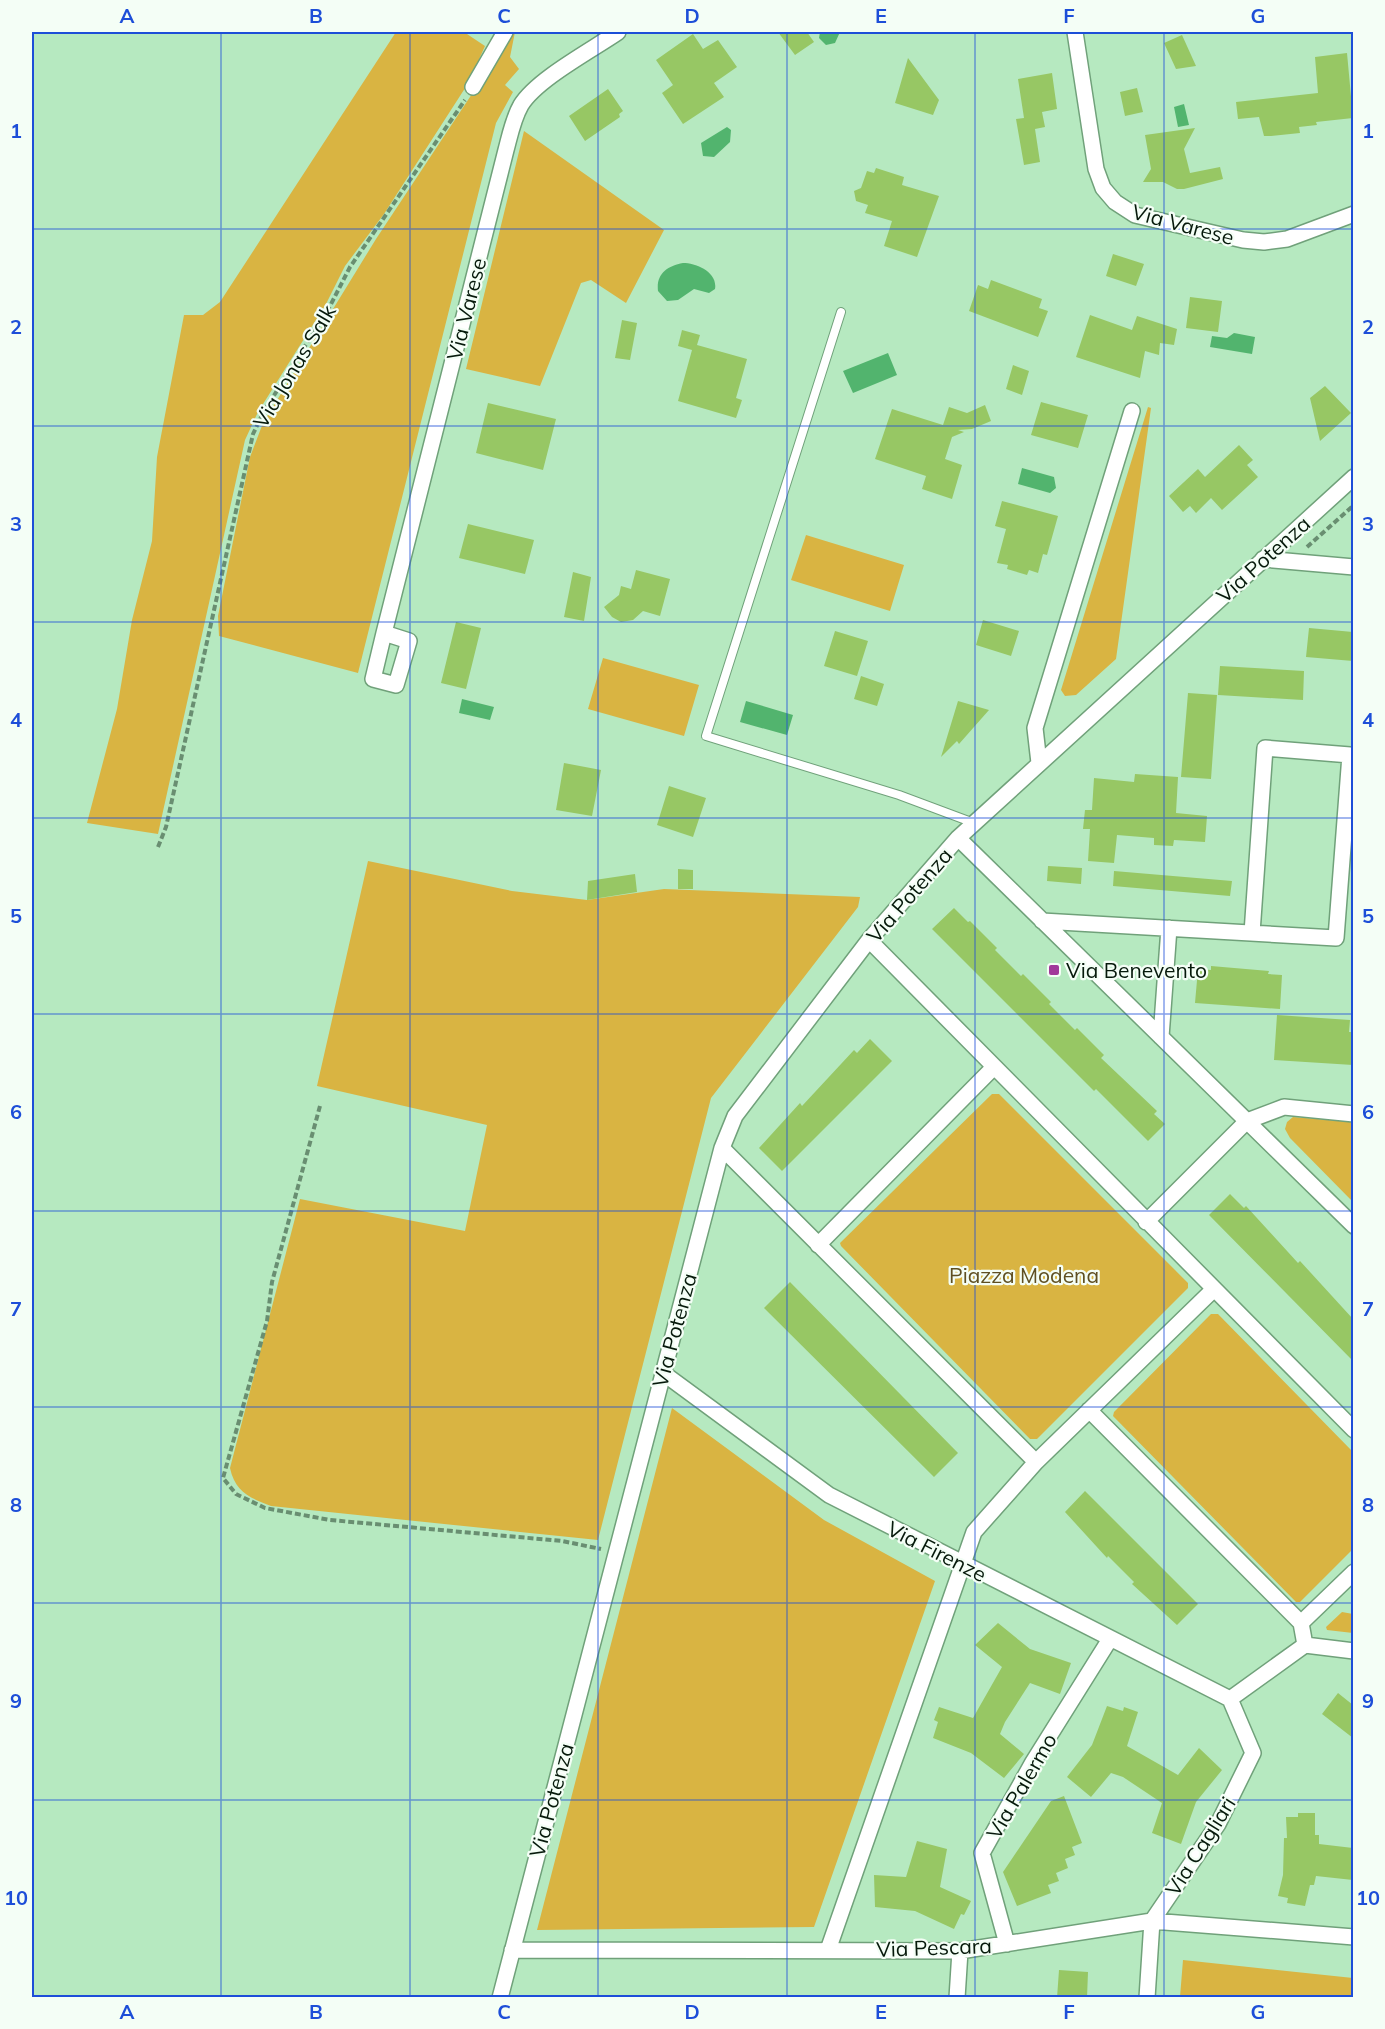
<svg xmlns="http://www.w3.org/2000/svg" width="1385" height="2029" viewBox="0 0 1385 2029" font-family="Mulish,sans-serif">
  <style>
    .green { fill: #d9b442 }
    .water { fill: #52b46e }
    .building { fill: #97c764 }
    .lines { fill: none; stroke-linecap: round; stroke-linejoin: round }
    .service-casing { stroke: #70a17a; stroke-width: 10 }
    .minor-casing { stroke: #70a17a; stroke-width: 18 }
    .path { stroke: #698e71; stroke-width: 4; stroke-dasharray: 6 3; stroke-linecap: butt }
    .service { stroke: #fff; stroke-width: 8 }
    .minor { stroke: #fff; stroke-width: 15 }
    .grid { fill: none; stroke: #1d4ed8; stroke-width: 1.5; stroke-opacity: 0.55 }
    .poi-dot { fill: #a1389a; stroke: #f4fef6; stroke-width: 2 }
    .labels { text-anchor: middle; dominant-baseline: central; stroke-width: 4.5; stroke-linejoin: round; paint-order: stroke }
    .street-label { font-size: 21px; fill: #06190b; stroke: #f4fef6 }
    .poi-label { font-size: 21px; fill: #06190b; stroke: #f4fef6; text-anchor: start }
    .park-label { font-size: 21px; fill: #5f4f21; stroke: #f4fef6 }
    .neatline { fill: none; stroke: #1d4ed8; stroke-width: 2 }
    .grid-label { font-size: 20px; text-anchor: middle; font-weight: bold; fill: #1d4ed8 }
  </style>
  <rect width="100%" height="100%" fill="#b6e9c0"/>
  <!-- green -->
  <path class="green" d="M 396,32 L 464,32 L 485,46 L 469,82 L 384,214 L 345,266 L 326,304 L 258,412 L 245,440 L 158,834 L 87,823 L 117,709 L 132,620 L 152,541 L 157,457 L 184,315 L 203,315 L 220,302 Z
    M 513,32 L 515,32 L 510,57 L 519,69 L 505,85 L 513,92 L 496,123 L 358,673 L 219,636 L 218,616 L 250,457 L 263,423 L 376,239 Z
    M 524,131 L 664,230 L 626,303 L 591,280 L 581,283 L 540,386 L 466,369 Z
    M 1148,407 L 1151,408 L 1116,659 L 1076,695 L 1065,696 L 1061,690 Z
    M 806,535 L 904,565 L 890,611 L 791,580 Z
    M 603,658 L 699,685 L 684,736 L 588,709 Z
    M 368,861 L 512,891 L 587,900 L 664,889 L 860,897 L 858,907 L 711,1098 L 598,1540 L 271,1506 C 250,1498 235,1492 230,1468 L 300,1199 L 465,1231 L 487,1125 L 317,1086 Z
    M 992,1094 L 999,1094 L 1188,1283 L 1188,1288 L 1037,1439 L 1030,1439 L 841,1246 L 840,1243 Z
    M 1293,1117 L 1353,1122 L 1353,1202 L 1290,1138 L 1285,1129 L 1287,1122 Z
    M 1211,1314 L 1218,1314 L 1353,1452 L 1353,1549 L 1300,1602 L 1296,1602 L 1113,1416 L 1114,1412 Z
    M 672,1408 L 824,1520 L 935,1581 L 814,1927 L 537,1930 Z
    M 1342,1612 L 1353,1614 L 1353,1633 L 1327,1630 L 1326,1627 Z
    M 1183,1960 L 1353,1978 L 1353,1997 L 1180,1997 Z"/>
  <!-- water -->
  <path class="water" d="M 820,32 L 840,32 L 835,43 L 826,45 L 819,38 Z
    M 1184,104 L 1189,125 L 1178,127 L 1174,107 Z
    M 727,127 L 731,130 L 730,142 L 714,157 L 703,156 L 701,143 Z
    M 683,263 C 696,263 718,272 715,289 L 709,293 L 694,289 L 678,300 L 667,301 L 658,291 C 656,274 667,266 683,263 Z
    M 1234,333 L 1255,337 L 1252,354 L 1210,347 L 1212,336 L 1227,338 Z
    M 888,353 L 897,375 L 853,393 L 843,371 Z
    M 1022,468 L 1054,477 L 1056,488 L 1050,493 L 1018,484 Z
    M 462,699 L 494,707 L 490,720 L 459,713 Z
    M 746,701 L 793,715 L 787,735 L 740,722 Z"/>
  <!-- building -->
  <path class="building" d="M 778,32 L 807,32 L 814,42 L 795,55 Z
    M 693,34 L 703,49 L 718,40 L 737,67 L 714,83 L 724,97 L 683,124 L 662,93 L 673,85 L 656,60 Z
    M 1182,35 L 1196,66 L 1176,69 L 1164,43 Z
    M 1347,53 L 1353,118 L 1316,122 L 1317,125 L 1299,127 L 1300,133 L 1271,136 L 1264,136 L 1259,117 L 1238,119 L 1236,102 L 1318,93 L 1315,57 Z
    M 908,58 L 939,100 L 933,115 L 895,103 Z
    M 1052,73 L 1057,109 L 1042,112 L 1045,127 L 1035,129 L 1040,162 L 1024,165 L 1016,119 L 1024,118 L 1018,79 Z
    M 1137,88 L 1143,112 L 1125,116 L 1120,92 Z
    M 608,89 L 623,111 L 619,114 L 620,117 L 585,141 L 569,116 Z
    M 1195,128 L 1184,149 L 1190,173 L 1220,167 L 1223,179 L 1184,189 L 1177,189 L 1163,182 L 1143,182 L 1151,169 L 1145,135 Z
    M 876,168 L 904,177 L 902,185 L 939,196 L 917,257 L 884,246 L 892,221 L 865,213 L 868,205 L 856,201 L 854,191 L 861,188 L 867,171 L 874,173 Z
    M 1113,254 L 1144,264 L 1136,286 L 1106,276 Z
    M 991,280 L 1042,299 L 1039,308 L 1048,311 L 1038,337 L 969,311 L 978,285 L 988,289 Z
    M 1190,297 L 1222,301 L 1218,332 L 1186,328 Z
    M 1090,315 L 1132,330 L 1137,316 L 1177,329 L 1174,345 L 1160,343 L 1159,355 L 1145,351 L 1140,378 L 1076,357 Z
    M 622,320 L 637,323 L 630,360 L 615,358 Z
    M 682,330 L 700,335 L 697,345 L 747,359 L 736,398 L 742,400 L 736,418 L 678,401 L 692,350 L 678,346 Z
    M 1013,365 L 1029,371 L 1022,395 L 1006,389 Z
    M 1325,386 L 1351,413 L 1320,441 L 1310,398 Z
    M 1041,402 L 1088,415 L 1078,448 L 1031,435 Z
    M 488,403 L 556,419 L 543,470 L 476,453 Z
    M 985,405 L 991,421 L 972,429 L 958,430 L 964,432 L 952,437 L 945,459 L 962,465 L 952,499 L 922,489 L 926,476 L 875,459 L 892,409 L 943,425 L 949,407 L 967,413 Z
    M 1239,445 L 1253,460 L 1247,465 L 1258,477 L 1222,510 L 1211,498 L 1196,513 L 1190,506 L 1183,512 L 1169,496 L 1198,469 L 1205,477 Z
    M 1002,501 L 1058,516 L 1047,555 L 1043,554 L 1038,573 L 1029,570 L 1027,575 L 1007,569 L 1008,565 L 997,563 L 1006,529 L 995,526 Z
    M 468,524 L 534,540 L 525,574 L 459,558 Z
    M 636,570 L 670,579 L 660,616 L 643,611 L 633,620 L 621,622 L 612,617 L 604,607 L 619,595 L 621,586 L 631,589 Z
    M 573,572 L 591,577 L 584,621 L 564,617 Z
    M 983,620 L 1019,631 L 1011,656 L 976,645 Z
    M 456,622 L 481,628 L 466,689 L 441,683 Z
    M 1309,628 L 1353,632 L 1353,661 L 1306,657 Z
    M 835,631 L 868,641 L 857,676 L 824,666 Z
    M 1220,666 L 1304,671 L 1303,700 L 1218,695 Z
    M 861,676 L 884,684 L 877,706 L 854,699 Z
    M 1188,693 L 1217,695 L 1211,779 L 1181,777 Z
    M 958,701 L 989,710 L 959,744 L 957,741 L 941,757 Z
    M 564,763 L 601,770 L 592,816 L 556,810 Z
    M 1135,774 L 1178,777 L 1176,813 L 1207,816 L 1205,842 L 1174,840 L 1173,846 L 1154,845 L 1154,838 L 1117,835 L 1114,863 L 1088,861 L 1090,829 L 1083,829 L 1085,810 L 1092,810 L 1094,778 L 1134,782 Z
    M 669,786 L 706,798 L 693,837 L 657,825 Z
    M 1048,866 L 1082,868 L 1081,884 L 1047,881 Z
    M 678,869 L 693,870 L 693,889 L 678,889 Z
    M 1114,871 L 1232,881 L 1230,896 L 1113,886 Z
    M 635,874 L 637,892 L 587,900 L 588,881 Z
    M 954,908 L 968,922 L 970,921 L 997,948 L 995,950 L 1021,976 L 1023,974 L 1051,1002 L 1049,1004 L 1075,1030 L 1077,1028 L 1104,1055 L 1101,1058 L 1157,1111 L 1154,1114 L 1165,1124 L 1148,1141 L 1096,1089 L 1094,1091 L 932,929 Z
    M 1211,966 L 1269,971 L 1268,974 L 1282,975 L 1280,1009 L 1195,1003 L 1198,969 L 1211,970 Z
    M 1277,1015 L 1350,1020 L 1349,1032 L 1353,1032 L 1353,1065 L 1274,1060 Z
    M 870,1039 L 892,1061 L 782,1171 L 759,1148 L 800,1103 L 802,1106 L 854,1050 L 857,1053 Z
    M 1230,1194 L 1244,1208 L 1246,1206 L 1298,1263 L 1300,1261 L 1353,1319 L 1353,1361 L 1209,1215 Z
    M 790,1282 L 958,1453 L 934,1477 L 764,1308 Z
    M 1085,1491 L 1198,1604 L 1177,1625 L 1132,1584 L 1134,1582 L 1108,1556 L 1107,1558 L 1065,1512 Z
    M 998,1623 L 1030,1649 L 1071,1663 L 1060,1694 L 1030,1683 L 1005,1722 L 1000,1734 L 1024,1754 L 1004,1778 L 971,1753 L 933,1738 L 938,1722 L 934,1720 L 939,1707 L 973,1718 L 1002,1667 L 975,1645 Z
    M 1338,1693 L 1353,1705 L 1353,1738 L 1322,1714 Z
    M 1107,1706 L 1123,1711 L 1124,1707 L 1138,1712 L 1127,1746 L 1178,1775 L 1199,1748 L 1222,1770 L 1196,1802 L 1181,1844 L 1152,1833 L 1162,1803 L 1123,1777 L 1111,1773 L 1091,1797 L 1067,1777 L 1092,1745 Z
    M 1064,1796 L 1082,1843 L 1072,1847 L 1075,1855 L 1065,1859 L 1068,1868 L 1056,1873 L 1059,1881 L 1048,1885 L 1051,1893 L 1017,1906 L 1003,1872 L 1051,1801 Z
    M 1298,1813 L 1315,1813 L 1315,1835 L 1319,1835 L 1319,1844 L 1353,1848 L 1353,1880 L 1316,1876 L 1314,1885 L 1310,1885 L 1305,1906 L 1287,1903 L 1288,1898 L 1278,1896 L 1283,1875 L 1284,1838 L 1287,1838 L 1286,1817 L 1298,1817 Z
    M 917,1841 L 947,1849 L 940,1887 L 971,1901 L 964,1915 L 961,1914 L 954,1929 L 915,1911 L 875,1907 L 874,1875 L 906,1877 Z
    M 1059,1970 L 1088,1972 L 1087,1998 L 1057,1998 Z"/>
  <g class="lines">
    <!-- service casing -->
    <g class="service-casing">
      <path id="service" d="M 841,312 L 706,736 L 899,795 L 974,823"/>
    </g>
    <!-- minor casing -->
    <g class="minor-casing">
      <path id="minor" d="M 1075,32 L 1096,169 L 1103,188 L 1115,202 L 1135,215 L 1243,240 L 1264,242 L 1287,239 L 1354,214
        M 473,87 L 505,32
        M 1263,559 L 1354,567
        M 384,633 L 409,641 L 396,685 L 373,679 L 384,633 L 506,150 C 510,135 513,119 521,105 C 537,79 592,50 618,32
        M 1039,763 L 1035,728 L 1132,411
        M 958,838 L 1354,1226
        M 1042,921 L 1336,938 L 1350,755 L 1265,748 L 1252,933
        M 869,940 L 1354,1430
        M 1161,1037 L 1169,928
        M 722,1148 L 1036,1462
        M 1146,1222 L 1247,1121 L 1284,1107 L 1354,1114
        M 818,1245 L 994,1067
        M 663,1373 L 829,1495 L 1230,1699
        M 1089,1410 L 1301,1623 L 1305,1645
        M 1301,1623 L 1354,1572
        M 1230,1699 L 1305,1645 L 1354,1651
        M 1007,1944 L 982,1853 L 1033,1762 L 1110,1639
        M 512,1950 L 960,1951 L 1152,1921 L 1354,1937
        M 828,1950 L 974,1532 L 1036,1462 L 1213,1290
        M 500,1998 L 722,1148 L 735,1116 L 869,940 L 958,838 L 1354,477
        M 957,1998 L 960,1951
        M 1147,1998 L 1152,1921 L 1218,1824 L 1253,1753 L 1230,1699"/>
    </g>
    <!-- path -->
    <path class="path" d="M 1307,547 L 1354,505
      M 158,847 L 166,827 L 253,434 L 263,413 L 330,306 L 350,267 L 465,100
      M 320,1106 L 272,1282 L 267,1321 L 223,1478 L 236,1494 L 265,1508 L 330,1520 L 562,1541 L 601,1549"/>
    <!-- service -->
    <use href="#service" class="service"/>
    <!-- minor -->
    <use href="#minor" class="minor"/>
  </g>
  <!-- grid -->
  <path class="grid" d="M 221,32 L 221,1998M 410,32 L 410,1998M 598,32 L 598,1998M 787,32 L 787,1998M 975,32 L 975,1998M 1164,32 L 1164,1998M 32,229 L 1354,229M 32,426 L 1354,426M 32,622 L 1354,622M 32,818 L 1354,818M 32,1014 L 1354,1014M 32,1211 L 1354,1211M 32,1407 L 1354,1407M 32,1603 L 1354,1603M 32,1800 L 1354,1800"/>
  <!-- markers -->
  <rect class="poi-dot" x="1048" y="964" width="12" height="12" rx="3"/>
  <g class="labels">
    <!-- street labels -->
    <g class="street-label">
      <text transform="translate(1183 224) rotate(15)">Via Varese</text>
      <text transform="translate(466 309) rotate(-76)">Via Varese</text>
      <text transform="translate(294 366) rotate(-59)">Via Jonas Salk</text>
      <text transform="translate(1263 559) rotate(-42)">Via Potenza</text>
      <text transform="translate(909 895) rotate(-49)">Via Potenza</text>
      <text transform="translate(674 1330) rotate(-75)">Via Potenza</text>
      <text transform="translate(937 1551) rotate(27)">Via Firenze</text>
      <text transform="translate(1021 1786) rotate(-60)">Via Palermo</text>
      <text transform="translate(551 1800) rotate(-75)">Via Potenza</text>
      <text transform="translate(1200 1846) rotate(-58)">Via Cagliari</text>
      <text transform="translate(934 1947) rotate(-2)">Via Pescara</text>
    </g>
    <!-- poi labels -->
    <g class="poi-label">
      <text x="1066" y="970">Via Benevento</text>
    </g>
    <!-- park labels -->
    <g class="park-label">
      <text x="1024" y="1275">Piazza Modena</text>
    </g>
  </g>
  <!-- border -->
  <rect width="1385" height="2029" fill="none" stroke="#f4fef6" stroke-width="66"/>
  <rect x="33" y="33" width="1319" height="1963" class="neatline"/>
  <g class="grid-label">
    <text x="127" y="23">A</text>
    <text x="316" y="23">B</text>
    <text x="504" y="23">C</text>
    <text x="692" y="23">D</text>
    <text x="881" y="23">E</text>
    <text x="1069" y="23">F</text>
    <text x="1258" y="23">G</text>
    <text x="16" y="138">1</text>
    <text x="1368" y="138">1</text>
    <text x="16" y="334">2</text>
    <text x="1368" y="334">2</text>
    <text x="16" y="531">3</text>
    <text x="1368" y="531">3</text>
    <text x="16" y="727">4</text>
    <text x="1368" y="727">4</text>
    <text x="16" y="923">5</text>
    <text x="1368" y="923">5</text>
    <text x="16" y="1119">6</text>
    <text x="1368" y="1119">6</text>
    <text x="16" y="1316">7</text>
    <text x="1368" y="1316">7</text>
    <text x="16" y="1512">8</text>
    <text x="1368" y="1512">8</text>
    <text x="16" y="1708">9</text>
    <text x="1368" y="1708">9</text>
    <text x="16" y="1905">10</text>
    <text x="1368" y="1905">10</text>
    <text x="127" y="2019">A</text>
    <text x="316" y="2019">B</text>
    <text x="504" y="2019">C</text>
    <text x="692" y="2019">D</text>
    <text x="881" y="2019">E</text>
    <text x="1069" y="2019">F</text>
    <text x="1258" y="2019">G</text>
  </g>
</svg>
